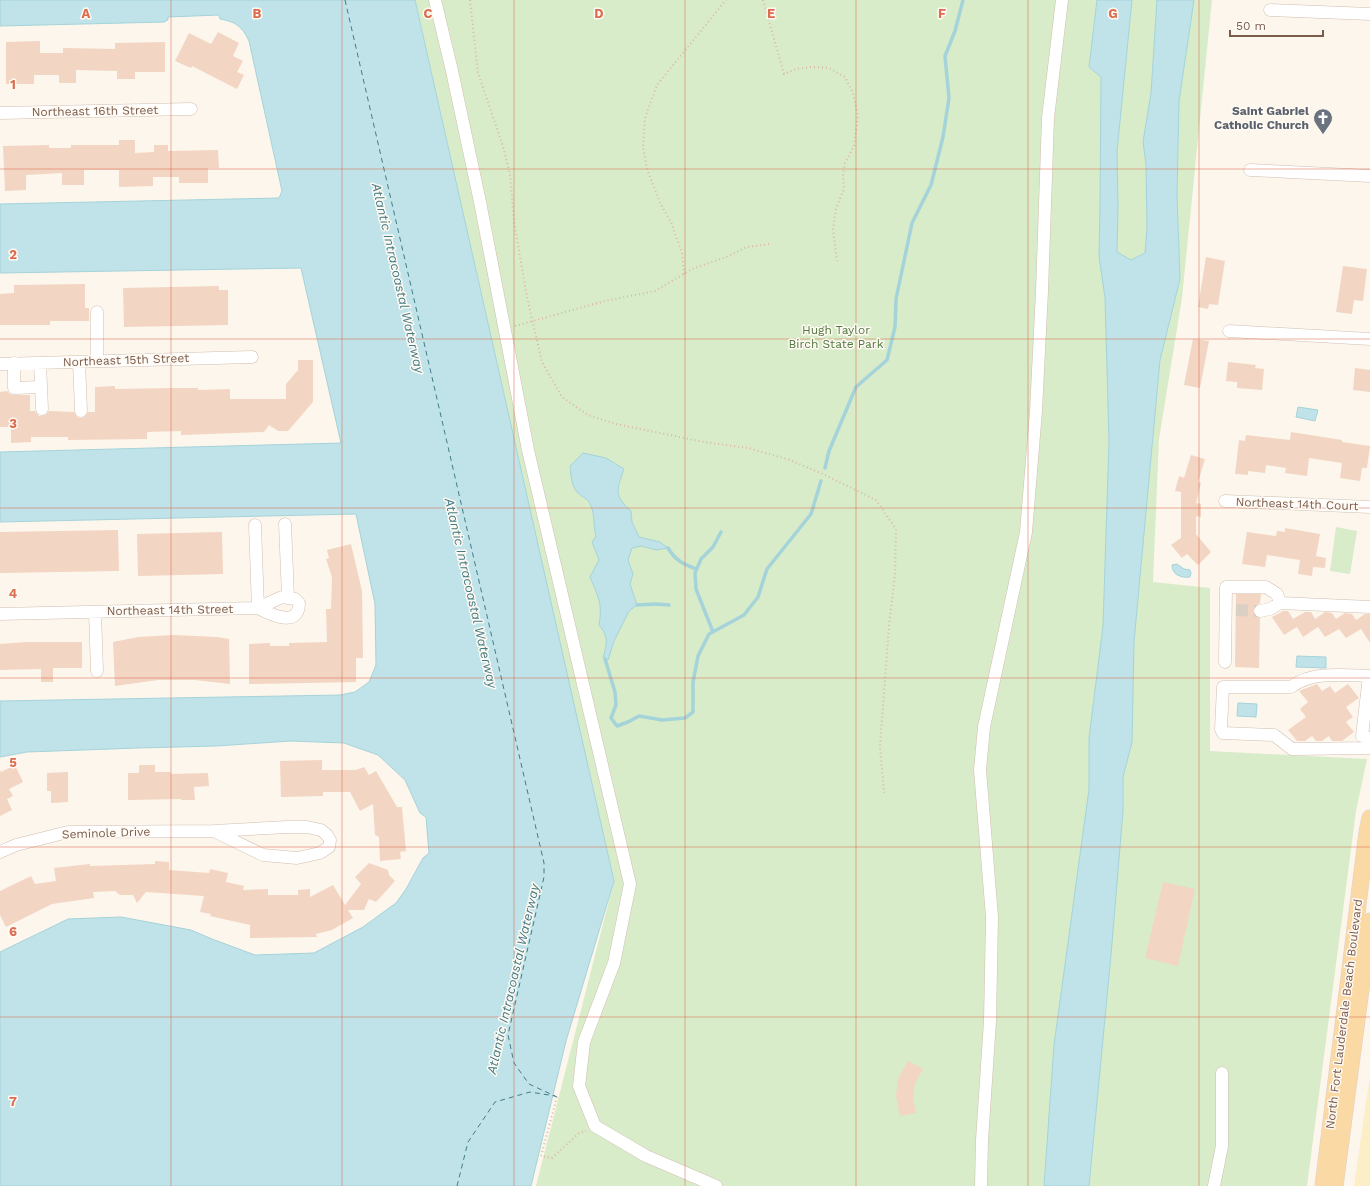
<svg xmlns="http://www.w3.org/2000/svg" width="1370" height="1186" viewBox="0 0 1370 1186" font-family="'Work Sans',sans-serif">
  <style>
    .green { fill: #d8ecc9 }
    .sand { fill: #fcefc7 }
    .water { fill: #bfe3e8; stroke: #a5d3da }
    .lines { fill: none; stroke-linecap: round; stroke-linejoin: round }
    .stream { stroke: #a5d3da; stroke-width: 3.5 }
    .ferry { stroke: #437c86; stroke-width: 1; stroke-dasharray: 5 4; stroke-linecap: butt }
    .building { fill: #f3d5c3 }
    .minor-tunnel { stroke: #dcd0c4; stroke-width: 12; stroke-dasharray: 12 6; stroke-linecap: butt }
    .minor-casing { stroke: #d1beb0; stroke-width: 13 }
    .major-casing { stroke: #dad1cd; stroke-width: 17 }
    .path { stroke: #d9b8a5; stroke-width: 2; stroke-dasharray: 1 3; stroke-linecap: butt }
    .minor { stroke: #fff; stroke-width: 12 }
    .major { stroke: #fbd9a5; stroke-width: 16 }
    .grid { fill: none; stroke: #dc6d51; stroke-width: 1; stroke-opacity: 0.55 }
    .labels { text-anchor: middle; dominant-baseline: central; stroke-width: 3; stroke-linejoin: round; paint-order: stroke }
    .street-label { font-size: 12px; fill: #7a5c4d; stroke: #fffaf3 }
    .worship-label { font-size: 12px; font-weight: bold; fill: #5b616d; stroke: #fffaf3; text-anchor: end }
    .park-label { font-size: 12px; fill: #537a41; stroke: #fffaf3 }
    .water-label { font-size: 13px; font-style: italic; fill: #437c86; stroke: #fffaf3 }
    .grid-label { font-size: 13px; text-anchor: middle; font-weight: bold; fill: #dc6d51; stroke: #fffaf3; stroke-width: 3; stroke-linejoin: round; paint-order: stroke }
  </style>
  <rect width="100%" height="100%" fill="#fdf6ec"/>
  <!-- green -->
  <path class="green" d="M 415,0 L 1212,0 L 1182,298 L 1159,439 L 1153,582 L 1210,588 L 1210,751 L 1367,759 L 1356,811 L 1307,1186 L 536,1186 L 614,881 Z
    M 1336,527 L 1357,531 L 1350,574 L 1330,571 Z"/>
  <!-- sand -->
  <path class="sand" d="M 1370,1075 L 1370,1186 L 1354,1186 Z"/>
  <!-- water -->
  <path class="water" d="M 0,0 L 415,0 L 614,881 L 566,1041 L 531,1186 L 0,1186 L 0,952 L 68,919 L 121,917 L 191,930 L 212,939 L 255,955 L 314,953 L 363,927 L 396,903 L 406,889 L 423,858 L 429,853 L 426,817 L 420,813 L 405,780 L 378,755 L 344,743 L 291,741 L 216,746 L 138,748 L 27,752 L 0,757 L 0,701 L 340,695 L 355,692 L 369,682 L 376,665 L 375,604 L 356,514 L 0,522 L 0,452 L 341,443 L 301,268 L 0,273 L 0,204 L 279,198 L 282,191 L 249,41 C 242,26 236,22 220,19 L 219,15 L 168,17 L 168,20 L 165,21 L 165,22 L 0,26 Z
    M 1097,0 L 1132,0 L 1117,152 L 1118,206 L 1117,252 L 1131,260 L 1145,253 L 1147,230 L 1146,164 L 1143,142 L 1151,93 L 1157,0 L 1194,0 L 1179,101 L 1177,195 L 1180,279 L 1160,360 L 1134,642 L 1132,742 L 1123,777 L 1123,811 L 1111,955 L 1089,1186 L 1044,1186 L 1054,1045 L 1089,789 L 1089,738 L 1103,626 L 1109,441 L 1105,298 L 1099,256 L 1100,208 L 1101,77 L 1089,67 Z
    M 1298,407 L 1318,410 L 1315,421 L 1296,417 Z
    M 583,453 L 606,458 L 624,469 C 617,489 613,495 631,511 L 632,522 L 639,537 L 660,542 L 668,548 L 657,550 L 641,546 L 632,548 L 628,560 L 633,574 L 630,584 L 637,605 L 629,611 L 614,641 L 608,660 L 603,658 C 607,644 609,637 599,625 C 603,603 598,597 590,577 L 599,560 L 592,542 L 596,536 C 593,526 595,515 591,506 C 589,499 582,497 578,493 C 571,486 571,475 570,466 Z
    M 1177,564 L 1184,569 L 1190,570 L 1191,573 L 1190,577 C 1181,578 1172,575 1172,565 Z
    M 1297,656 L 1326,657 L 1326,668 L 1296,667 Z
    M 1238,703 L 1257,704 L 1256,717 L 1237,716 Z"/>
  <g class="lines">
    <!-- stream -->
    <path class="stream" d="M 825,468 L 829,451 L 856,387 L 887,360 L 895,327 L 896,299 L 912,223 L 931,185 L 943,137 L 949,98 L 945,56 L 955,31 L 963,0
      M 668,548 C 675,560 684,565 697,569
      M 637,605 L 656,604 L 669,605
      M 713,632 L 696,589 L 695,573 L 701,559 L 713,547 L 721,532
      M 605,659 L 615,692 L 616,705 L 611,718 L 617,726 L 628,722 L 639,716 L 662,720 L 685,718 L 693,712 L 693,682 L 698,656 L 709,634 L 744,615 L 758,597 L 767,569 L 811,514 L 821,481"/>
    <!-- ferry -->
    <path class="ferry" d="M 345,0 L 544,863 L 544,877 L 508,1035 L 514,1063 L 529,1084 L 557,1097
      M 457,1186 L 468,1142 L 495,1102 L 530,1092 L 555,1096"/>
  </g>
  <!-- building -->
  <path class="building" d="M 218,32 L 239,43 L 233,56 L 243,61 L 237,72 L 244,75 L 237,89 L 192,66 L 191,68 L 175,61 L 189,33 L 211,44 Z
    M 40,41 L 40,53 L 63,53 L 63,48 L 115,49 L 115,43 L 165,42 L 165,72 L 135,72 L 135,79 L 117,79 L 117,71 L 76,70 L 76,83 L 59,83 L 59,75 L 34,75 L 34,84 L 6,84 L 6,42 Z
    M 119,140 L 135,140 L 135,153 L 154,152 L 154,145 L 168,145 L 168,151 L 218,150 L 219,168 L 208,168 L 208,183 L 179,183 L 179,177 L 153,177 L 153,186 L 119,187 L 119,170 L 84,170 L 84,185 L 62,185 L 62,173 L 26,175 L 26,190 L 5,191 L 3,146 L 49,145 L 49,148 L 71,148 L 71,145 L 119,145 Z
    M 1206,257 L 1225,261 L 1218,305 L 1209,304 L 1208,309 L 1198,307 Z
    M 1343,266 L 1367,269 L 1363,301 L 1354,300 L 1352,314 L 1336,312 Z
    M 85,284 L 85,308 L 89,308 L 89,321 L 50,321 L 50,325 L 0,325 L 0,294 L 14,293 L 14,285 Z
    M 219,286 L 219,290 L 228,290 L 228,325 L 124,327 L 123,288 Z
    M 1193,339 L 1209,341 L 1200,388 L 1184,385 Z
    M 298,360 L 313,360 L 313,402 L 288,431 L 278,431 L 269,425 L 264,432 L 181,435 L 181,431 L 147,432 L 147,439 L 68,440 L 68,437 L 31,437 L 31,442 L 11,443 L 11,427 L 0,427 L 0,392 L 7,391 L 10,394 L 14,395 L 30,395 L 30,411 L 35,411 L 39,416 L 46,415 L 49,411 L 74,412 L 77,417 L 81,418 L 85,417 L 88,412 L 95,412 L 95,387 L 115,386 L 115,389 L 175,388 L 198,388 L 198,390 L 230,389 L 230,399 L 286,399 L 286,384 L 298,370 Z
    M 1228,362 L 1256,365 L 1255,368 L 1264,369 L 1262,390 L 1237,388 L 1237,382 L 1226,381 Z
    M 1355,368 L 1370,370 L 1370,392 L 1353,390 Z
    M 1291,432 L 1342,440 L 1342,442 L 1370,446 L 1367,468 L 1362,468 L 1360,481 L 1340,478 L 1342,463 L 1309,458 L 1307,476 L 1285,473 L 1286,468 L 1266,465 L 1265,473 L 1248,471 L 1248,475 L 1235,474 L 1239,440 L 1245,441 L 1246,435 L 1290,440 Z
    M 1191,455 L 1205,459 L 1198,482 L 1201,483 L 1196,503 L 1201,504 L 1201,517 L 1196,516 L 1196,534 L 1211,552 L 1198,565 L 1187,554 L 1182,558 L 1171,545 L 1181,538 L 1181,492 L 1175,491 L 1179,476 L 1184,478 Z
    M 1285,528 L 1320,534 L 1316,556 L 1326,558 L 1325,568 L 1313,567 L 1312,576 L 1298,574 L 1300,560 L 1267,555 L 1265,567 L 1242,564 L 1247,532 L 1276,536 L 1277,531 L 1285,532 Z
    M 118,530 L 119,571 L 0,573 L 0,532 Z
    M 222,532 L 223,574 L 138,576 L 137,534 Z
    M 351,544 L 362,591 L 363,658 L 356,658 L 356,682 L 249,684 L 249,644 L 270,643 L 270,646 L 289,646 L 289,643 L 327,642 L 326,609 L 331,609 L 332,577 L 326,559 L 329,558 L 327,550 Z
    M 1236,594 L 1261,594 L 1260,603 L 1255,606 L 1253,612 L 1255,616 L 1260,618 L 1259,668 L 1235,667 Z
    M 1283,611 L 1288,611 L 1293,619 L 1305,612 L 1311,612 L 1315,619 L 1325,612 L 1332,613 L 1336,619 L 1345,613 L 1352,614 L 1356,620 L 1365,614 L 1370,614 L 1370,643 L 1361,629 L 1346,638 L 1339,629 L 1325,637 L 1318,627 L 1303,637 L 1297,627 L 1284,635 L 1272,617 Z
    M 173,635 L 217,637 L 229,639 L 230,684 L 195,680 L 158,680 L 115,686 L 113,642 L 138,637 Z
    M 26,642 L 82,642 L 82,668 L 53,668 L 53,682 L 41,682 L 41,669 L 0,670 L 0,644 Z
    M 1317,684 L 1322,691 L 1330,686 L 1335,693 L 1348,684 L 1359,698 L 1346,707 L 1353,717 L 1346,722 L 1354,732 L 1342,741 L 1332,741 L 1329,736 L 1322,741 L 1316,741 L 1312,736 L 1305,741 L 1297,741 L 1288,730 L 1306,717 L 1300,709 L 1308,702 L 1299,691 Z
    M 322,760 L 322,770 L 356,770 L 364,767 L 369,775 L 376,771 L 397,807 L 402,807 L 406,851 L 400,852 L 401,859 L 380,861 L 379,837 L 375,835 L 373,804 L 360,811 L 350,792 L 323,792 L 323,796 L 281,797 L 280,761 Z
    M 15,765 L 23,782 L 9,789 L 13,796 L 7,799 L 12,810 L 0,816 L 0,770 L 1,772 Z
    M 139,765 L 155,765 L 155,772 L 171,772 L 171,774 L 208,773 L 209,786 L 194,787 L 195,800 L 181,800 L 181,799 L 128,800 L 128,773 L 139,773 Z
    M 68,772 L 68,802 L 51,803 L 51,791 L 47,791 L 47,773 Z
    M 155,861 L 169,862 L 169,870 L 209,873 L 210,869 L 228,873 L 226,882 L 244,886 L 243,890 L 268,889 L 268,895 L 298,895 L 298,890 L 310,889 L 310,897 L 333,885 L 345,905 L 361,884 L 355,877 L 369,863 L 388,870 L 389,875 L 395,881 L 376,902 L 369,899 L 364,910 L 348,910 L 353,918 L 332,930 L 316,934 L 317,937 L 250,938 L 250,925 L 210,916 L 211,914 L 200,912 L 204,896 L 146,892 L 137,903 L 133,895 L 120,895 L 115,891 L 93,892 L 94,898 L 52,904 L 6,927 L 0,915 L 0,891 L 31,876 L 35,884 L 56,881 L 54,868 L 90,864 L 90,866 L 155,864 Z
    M 1163,882 L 1195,889 L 1178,966 L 1145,958 Z
    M 908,1061 L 923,1069 L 915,1083 L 913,1099 L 916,1113 L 900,1116 L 896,1096 L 898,1079 Z"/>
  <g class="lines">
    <!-- minor-tunnel -->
    <path class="minor-tunnel" d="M 1236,610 L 1260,611"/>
    <!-- minor casing -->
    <g class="minor-casing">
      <path id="minor" d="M 435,0 L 452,71 L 480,202 L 528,450 L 630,884 L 614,963 L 584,1042 L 579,1086 L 595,1126 L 646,1156 L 716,1186
        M 1270,10 L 1370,14
        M 0,113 L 191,109
        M 1250,170 L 1370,176
        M 97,312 L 97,361
        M 1229,331 L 1370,339
        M 79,362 L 81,411
        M 14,363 L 14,388 L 41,387
        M 40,363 L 42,409
        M 0,364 L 252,357
        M 1225,501 L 1370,507
        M 285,524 L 288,597
        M 282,597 L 295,599 L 299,603 C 299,629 270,614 258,608 Z
        M 1260,611 L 1270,609 L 1280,603 L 1370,607
        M 95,612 L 97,671
        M 0,614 L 258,608 L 255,525
        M 1225,662 L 1226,587 L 1266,587 L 1277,594 L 1280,603
        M 1370,738 L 1362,736 L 1369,676 C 1344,675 1311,671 1291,687 L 1223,687 L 1221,729 L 1223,733 L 1274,735 L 1292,749 L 1370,748
        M 0,852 L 16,845 L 68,832 L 214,831 L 287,827 L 307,827 L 321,830 L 327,835 L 330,840 L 329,847 L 320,853 L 297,858 L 263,855 L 214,831
        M 981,1186 L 982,1140 L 990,1021 L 992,917 L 980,770 L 984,727 L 1026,532 L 1036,411 L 1042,291 L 1048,118 L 1062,0
        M 1214,1186 L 1222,1146 L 1222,1073"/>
    </g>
    <!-- major casing -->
    <g class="major-casing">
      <path id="major" d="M 1323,1186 L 1367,832 L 1370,818
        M 1335,1186 L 1370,921"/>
    </g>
    <!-- path -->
    <path class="path" d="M 470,0 L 478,73 L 502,143 L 510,174 L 514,222 L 527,297 L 542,362 L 562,397 L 588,415 L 616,424 L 704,442 L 748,448 L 790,460 L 825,475 L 876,500 L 896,529 L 895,575 L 889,626 L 880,746 L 884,793
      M 763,0 L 784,74 L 796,69 L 812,67 L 829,68 L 845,77 L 853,93 L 858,116 L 854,146 L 845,163 L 843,175 L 844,189 L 836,208 L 833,229 L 837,261
      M 684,274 L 682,253 L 671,222 L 660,203 L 647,169 L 643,147 L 645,118 L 657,85 L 726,0
      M 515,326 L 605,301 L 655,291 L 692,269 L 726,257 L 747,247 L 771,244
      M 557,1097 L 541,1156 L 552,1158 L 579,1133 L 586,1131"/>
    <!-- minor -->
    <use href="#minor" class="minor"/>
    <!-- major -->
    <use href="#major" class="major"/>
  </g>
  <!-- grid -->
  <path class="grid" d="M 171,0 L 171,1186M 342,0 L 342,1186M 514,0 L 514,1186M 685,0 L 685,1186M 856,0 L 856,1186M 1028,0 L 1028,1186M 1199,0 L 1199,1186M 0,169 L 1370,169M 0,339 L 1370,339M 0,508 L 1370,508M 0,678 L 1370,678M 0,847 L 1370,847M 0,1017 L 1370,1017"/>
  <!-- icons -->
  <defs>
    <g id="church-pin" transform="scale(1)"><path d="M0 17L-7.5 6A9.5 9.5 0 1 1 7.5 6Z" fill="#6b7280" stroke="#fffaf3"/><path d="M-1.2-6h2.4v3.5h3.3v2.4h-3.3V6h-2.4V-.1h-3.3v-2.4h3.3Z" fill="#fff"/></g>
  </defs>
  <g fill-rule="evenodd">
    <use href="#church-pin" x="1323" y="118"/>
  </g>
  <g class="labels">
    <!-- street labels -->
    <g class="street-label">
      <text transform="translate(95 111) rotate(-1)">Northeast 16th Street</text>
      <text transform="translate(126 360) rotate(-2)">Northeast 15th Street</text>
      <text transform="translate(1297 504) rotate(2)">Northeast 14th Court</text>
      <text transform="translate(170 610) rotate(-1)">Northeast 14th Street</text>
      <text transform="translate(106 833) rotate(-2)">Seminole Drive</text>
      <text transform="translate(1344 1014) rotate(-83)">North Fort Lauderdale Beach Boulevard</text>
    </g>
    <!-- worship labels -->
    <g class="worship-label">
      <text x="1309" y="111">Saint Gabriel<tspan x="1309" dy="14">Catholic Church</tspan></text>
    </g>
    <!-- park labels -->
    <g class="park-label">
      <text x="836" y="330">Hugh Taylor<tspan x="836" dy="14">Birch State Park</tspan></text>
    </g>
    <!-- water labels -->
    <g class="water-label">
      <text transform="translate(398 278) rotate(77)">Atlantic Intracoastal Waterway</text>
      <text transform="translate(471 593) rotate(77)">Atlantic Intracoastal Waterway</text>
      <text transform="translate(513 979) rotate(-77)">Atlantic Intracoastal Waterway</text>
    </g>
  </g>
  <g class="grid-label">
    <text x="86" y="18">A</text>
    <text x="257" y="18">B</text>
    <text x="428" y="18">C</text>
    <text x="599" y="18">D</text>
    <text x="771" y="18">E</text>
    <text x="942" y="18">F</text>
    <text x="1113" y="18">G</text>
    <text x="13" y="89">1</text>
    <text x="13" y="259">2</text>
    <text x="13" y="428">3</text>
    <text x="13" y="598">4</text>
    <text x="13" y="767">5</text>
    <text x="13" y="936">6</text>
    <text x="13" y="1106">7</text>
  </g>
  <!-- scale -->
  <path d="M1230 30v6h93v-6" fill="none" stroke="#7a5c4d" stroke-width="2"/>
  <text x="1236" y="30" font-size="12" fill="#7a5c4d" stroke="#fffaf3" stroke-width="3" paint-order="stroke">50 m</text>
</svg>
